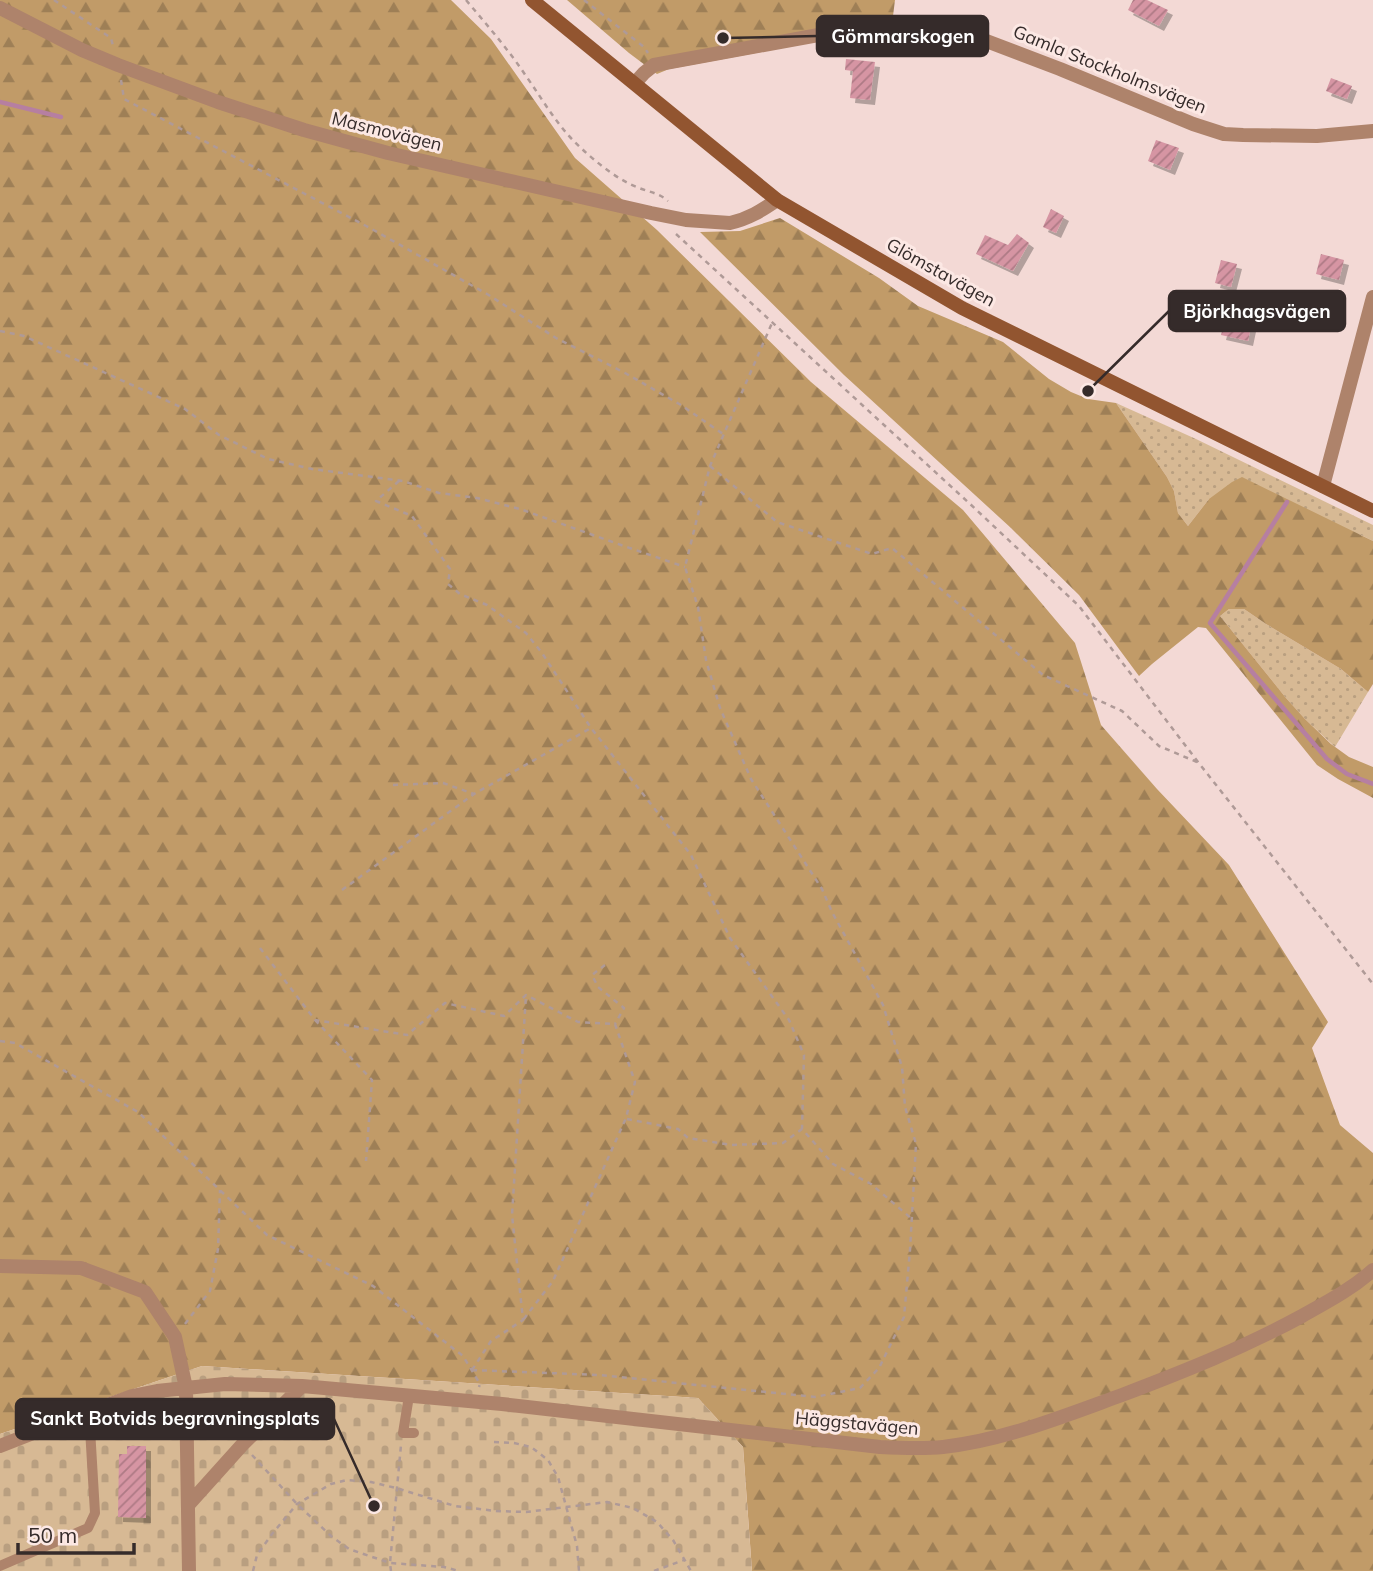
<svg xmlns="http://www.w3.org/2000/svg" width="1373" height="1571" viewBox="0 0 1373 1571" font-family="Mulish,sans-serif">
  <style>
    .grass { fill: url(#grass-dots) }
    .forest { fill: url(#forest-firs) }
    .cemetery { fill: url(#cemetery-stones) }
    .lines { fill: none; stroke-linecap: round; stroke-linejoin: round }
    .stream { stroke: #b67fa1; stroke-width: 4.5 }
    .building { fill: url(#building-hatch); filter: url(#shadow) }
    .path { stroke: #af9a97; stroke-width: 2.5; stroke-dasharray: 5 5; stroke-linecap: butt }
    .lane { stroke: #ae836b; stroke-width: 10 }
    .street { stroke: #ae836b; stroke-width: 14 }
    .secondary { stroke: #925530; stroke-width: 14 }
    .labels { text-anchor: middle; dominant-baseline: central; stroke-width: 6; stroke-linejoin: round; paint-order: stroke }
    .street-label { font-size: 18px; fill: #352b2a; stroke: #fce8e4 }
    .leader { fill: none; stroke: #352b2a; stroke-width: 2.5 }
    .callout-dot { fill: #352b2a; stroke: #fce8e4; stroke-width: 2.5 }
    .callout { fill: #352b2a; stroke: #352b2a; stroke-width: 2.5 }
    .callout-label { font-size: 19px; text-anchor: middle; font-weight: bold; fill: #fff }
  </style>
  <defs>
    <pattern id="grass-dots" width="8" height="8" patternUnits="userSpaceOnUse" patternTransform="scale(1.75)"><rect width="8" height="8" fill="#d7b994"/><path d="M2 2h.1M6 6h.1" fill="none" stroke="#b99f80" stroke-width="1.8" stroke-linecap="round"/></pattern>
    <pattern id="forest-firs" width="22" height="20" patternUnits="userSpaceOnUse" patternTransform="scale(1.75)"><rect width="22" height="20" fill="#c19b68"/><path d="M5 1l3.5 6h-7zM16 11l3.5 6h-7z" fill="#9e7f56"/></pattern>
    <pattern id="cemetery-stones" width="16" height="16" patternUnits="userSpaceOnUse" patternTransform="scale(1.75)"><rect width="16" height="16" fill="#d7b994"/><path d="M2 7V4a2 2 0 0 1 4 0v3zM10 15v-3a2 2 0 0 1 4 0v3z" fill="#b99f80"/></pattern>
    <pattern id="building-hatch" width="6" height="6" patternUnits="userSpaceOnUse" patternTransform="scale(1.75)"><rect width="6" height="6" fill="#d695a3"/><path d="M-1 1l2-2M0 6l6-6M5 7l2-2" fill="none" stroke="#ae7a85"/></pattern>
    <filter id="shadow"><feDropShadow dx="5" dy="5" stdDeviation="0" flood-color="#0004"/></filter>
  </defs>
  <rect width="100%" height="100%" fill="#f3d9d5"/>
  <!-- grass -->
  <path class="grass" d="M 1116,403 L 1196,439 L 1373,525 L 1373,541 L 1361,535 L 1209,499 L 1188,526 L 1178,513 L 1174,491 L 1167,477 Z
    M 1229,609 L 1244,609 L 1266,624 L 1341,669 L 1368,692 L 1335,747 L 1305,719 L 1286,698 L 1220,616 Z"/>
  <!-- forest -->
  <path class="forest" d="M 0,0 L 451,0 L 491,39 L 575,158 L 657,230 L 811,382 L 963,510 L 1075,643 L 1101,725 L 1157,789 L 1229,865 L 1328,1022 L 1312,1048 L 1340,1125 L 1373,1153 L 1373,1571 L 752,1571 L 743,1447 L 698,1398 L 202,1366 L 0,1434 Z
    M 567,0 L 895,0 L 891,32 L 864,33 L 669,69 L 657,74 L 629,53 Z
    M 780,218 L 879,278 L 918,306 L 1003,342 L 1049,379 L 1071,392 L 1088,399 L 1116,403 L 1167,477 L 1174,491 L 1178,513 L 1188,526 L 1209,499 L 1232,482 L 1242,477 L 1373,541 L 1373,684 L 1368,692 L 1341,669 L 1266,624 L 1244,609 L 1229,609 L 1220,616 L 1286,698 L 1305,719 L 1331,744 L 1349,757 L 1373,767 L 1373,798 L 1338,779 L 1317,765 L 1206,628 L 1198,627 L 1152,664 L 1139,676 L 1079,595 L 1011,528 L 844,375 L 700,232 L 740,231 Z"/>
  <!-- cemetery -->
  <path class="cemetery" d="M 202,1366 L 698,1398 L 743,1447 L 752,1571 L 0,1571 L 0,1434 Z"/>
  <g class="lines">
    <!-- stream -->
    <path class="stream" d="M 0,102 L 61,117
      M 1287,502 L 1210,623 L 1327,759 L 1347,774 L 1373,784"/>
  </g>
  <!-- building -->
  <path class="building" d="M 1133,0 L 1147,0 L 1168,10 L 1159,26 L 1128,10 Z
    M 846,59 L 875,62 L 870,100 L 850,98 L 853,71 L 845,70 Z
    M 1331,78 L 1352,86 L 1347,99 L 1326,91 Z
    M 1156,140 L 1179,148 L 1170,170 L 1148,161 Z
    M 1051,209 L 1064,216 L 1056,233 L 1043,227 Z
    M 1017,234 L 1029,243 L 1013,271 L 976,254 L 985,235 L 1008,245 Z
    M 1321,254 L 1344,260 L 1339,280 L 1316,274 Z
    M 1221,260 L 1237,264 L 1231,287 L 1215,283 Z
    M 1237,304 L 1255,308 L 1248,341 L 1221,335 L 1227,312 L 1235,314 Z
    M 127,1446 L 146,1446 L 146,1518 L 118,1517 L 119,1454 L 127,1454 Z"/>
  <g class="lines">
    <!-- path -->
    <path class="path" d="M 54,0 L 111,38 L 113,46
      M 466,0 C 487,25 508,49 526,76 C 545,103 557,126 581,148 C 597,163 618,180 639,188 C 649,192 659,193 668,201
      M 584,0 L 644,47 L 648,53
      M 121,80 L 124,99 L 370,228 L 487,294 L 556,338 L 625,373 L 681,405 L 723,434
      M 676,234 L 969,503 L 1079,606 L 1198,762 L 1373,984
      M 0,331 L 24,336 L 185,409 L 219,435 L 268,459 L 312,469 L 403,481 L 439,493 L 477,498 L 520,509 L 621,545 L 685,567
      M 710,466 L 777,522 L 872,554 L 892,548 L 1043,675 L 1122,711 L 1159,746 L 1197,762
      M 399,481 L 376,501 L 412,516 L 450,569 L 448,584 L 460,594 L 487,605 L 526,633 L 542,653 L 591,728 L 691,855 L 730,938 L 789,1020 L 804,1055 L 802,1129 L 833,1164 L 871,1184 L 912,1219
      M 393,785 L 443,783 L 474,794
      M 342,890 L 474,794 L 591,728
      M 260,948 L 315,1020 L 407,1035 L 445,1003 L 504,1016 L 526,995 L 578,1022 L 615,1024 L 635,1082 L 626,1118 L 553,1281 L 523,1320
      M 605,965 L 592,975 L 598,987 L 624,1008 L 615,1024
      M 315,1020 L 372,1080 L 366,1161
      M 0,1041 L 15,1043 L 138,1112 L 267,1235 L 373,1286 L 463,1356 L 480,1384 L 479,1387
      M 627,1119 L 678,1129 L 688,1138 L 732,1145 L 783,1143 L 802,1129
      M 185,1324 L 210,1291 L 218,1249 L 220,1190
      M 472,1370 L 599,1375 L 815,1397 L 860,1388 L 879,1368 L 904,1317 L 910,1250 L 916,1144 L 905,1107 L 902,1067 L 883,1005 L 832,912 L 822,889 L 751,779 L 720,708 L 706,660 L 698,607 L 685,567 L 710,466 L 772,323
      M 472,1370 L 491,1341 L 523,1320 L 512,1215 L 526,995
      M 200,1403 L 232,1435
      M 101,1430 L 119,1430 L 144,1414 L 149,1407
      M 494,1442 L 514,1443 L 531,1447 L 548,1460 L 558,1477 L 577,1546 L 579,1571
      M 252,1455 L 297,1504 L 331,1536 L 349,1549 L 390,1563 L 444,1567 L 459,1571
      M 253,1571 L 257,1555 L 272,1534 L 297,1504 L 331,1484 L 347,1480 L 371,1482 L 396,1488 L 455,1506 L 496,1511 L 526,1512 L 607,1502 L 633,1508 L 657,1522 L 673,1540 L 691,1571
      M 391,1571 L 390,1563 L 401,1445
      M 654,1571 L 684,1560"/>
    <!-- lane -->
    <path class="lane" d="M 409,1396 L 403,1433 L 414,1433
      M 0,1566 L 88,1528 L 95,1513 L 89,1412"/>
    <!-- street -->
    <path class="street" d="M 0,8 L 82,50 L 118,65 L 218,102 L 304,130 L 388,153 L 651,213 L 686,220 L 730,223 C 748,219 761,211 777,200
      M 635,83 L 644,73 L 654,65 L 862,27 L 878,26 L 916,28 L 947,30 L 968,34 L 1060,69 L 1193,124 L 1224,134 L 1243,135 L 1317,136 L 1373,131
      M 1323,486 L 1373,297
      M 0,1266 L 81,1268 L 145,1292 L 175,1337 L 186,1388 L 189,1571
      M 0,1446 L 51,1426 L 132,1396 L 157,1391 L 225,1384 L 302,1386 L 502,1404 L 880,1447 C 901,1448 922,1449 943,1447 C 1005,1440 1064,1416 1122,1395 C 1185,1371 1243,1348 1302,1316 C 1327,1302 1352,1289 1373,1270
      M 189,1504 L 242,1445 L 302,1386"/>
    <!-- secondary -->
    <path class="secondary" d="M 532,0 L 777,200 L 962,308 L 1373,511"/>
  </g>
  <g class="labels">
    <!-- street labels -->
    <g class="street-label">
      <text transform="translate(1110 69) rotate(22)">Gamla Stockholmsvägen</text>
      <text transform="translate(387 131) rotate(14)">Masmovägen</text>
      <text transform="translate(941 272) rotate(29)">Glömstavägen</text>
      <text transform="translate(857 1423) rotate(5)">Häggstavägen</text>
    </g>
  </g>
  <!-- callouts -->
  <path class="leader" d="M723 38L817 36M1088 391L1169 311M374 1506L334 1419"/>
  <g class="callout-dot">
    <circle cx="723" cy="38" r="7"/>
    <circle cx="1088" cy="391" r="7"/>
    <circle cx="374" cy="1506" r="7"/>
  </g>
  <g class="callout">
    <rect x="817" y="16" width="171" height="40" rx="7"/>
    <rect x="1169" y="291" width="176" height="40" rx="7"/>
    <rect x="16" y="1399" width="318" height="40" rx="7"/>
  </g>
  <g class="callout-label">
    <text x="903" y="43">Gömmarskogen</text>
    <text x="1257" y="318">Björkhagsvägen</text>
    <text x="175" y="1425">Sankt Botvids begravningsplats</text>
  </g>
  <!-- scale -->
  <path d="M18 1543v10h116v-10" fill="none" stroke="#352b2a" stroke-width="3.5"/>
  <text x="28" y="1543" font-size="21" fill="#352b2a" stroke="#fce8e4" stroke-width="5" paint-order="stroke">50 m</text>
</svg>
